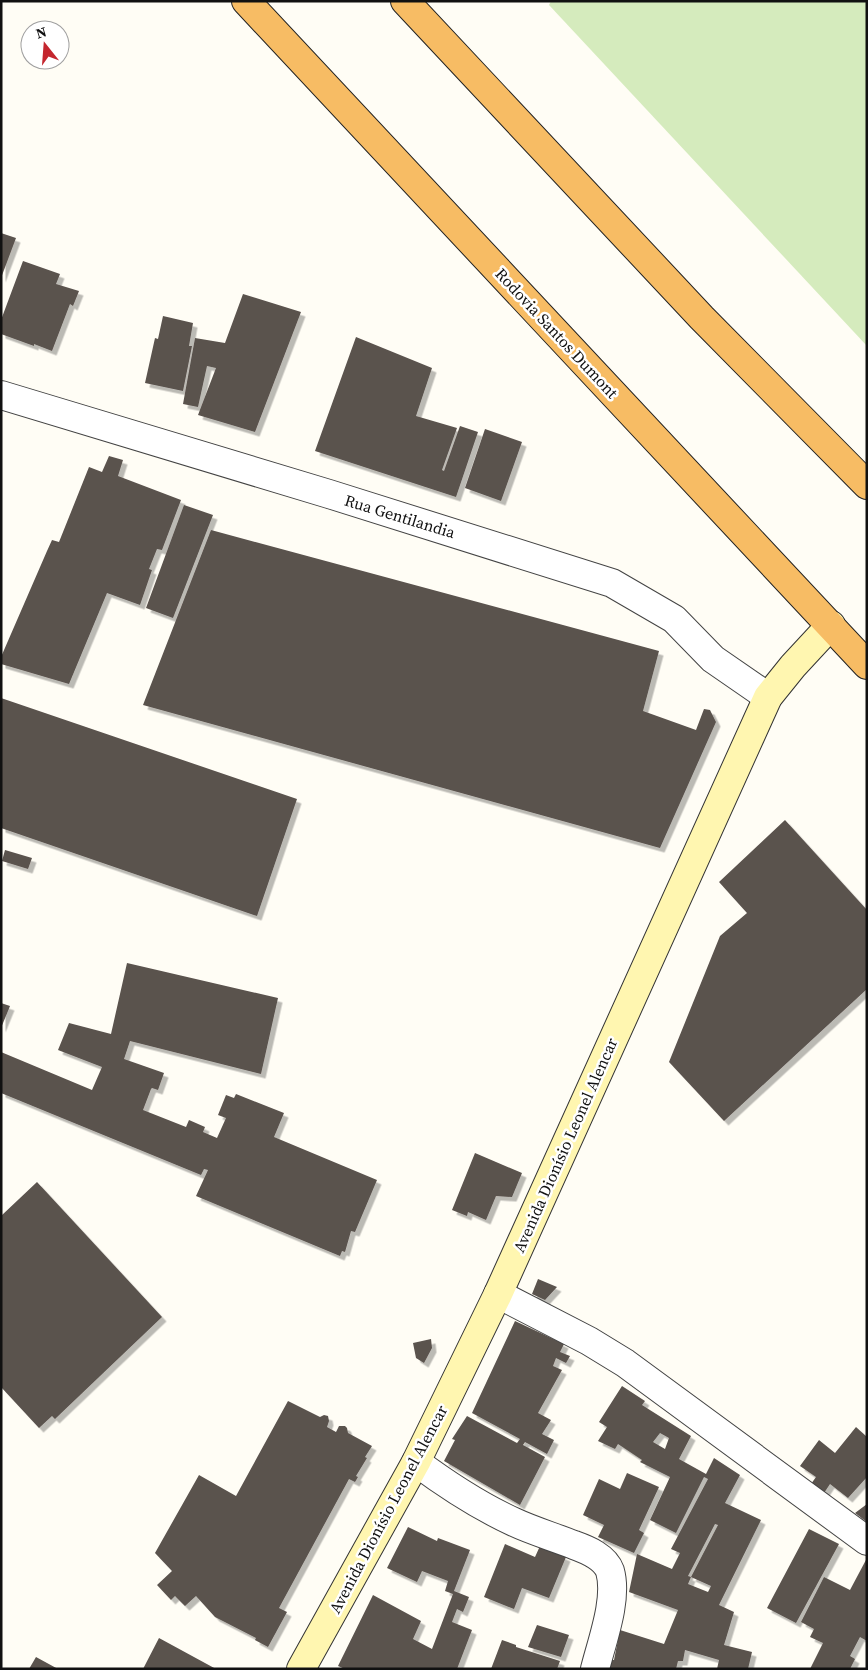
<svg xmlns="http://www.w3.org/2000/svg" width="868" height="1670" viewBox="0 0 868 1670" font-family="'Source Serif 4',serif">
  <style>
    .green { fill: #d5ebbd }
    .building { fill: #5a524d; fill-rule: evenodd; filter: url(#shadow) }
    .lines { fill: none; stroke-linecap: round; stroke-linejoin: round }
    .minor-casing { stroke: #444; stroke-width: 30 }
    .secondary-casing { stroke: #333; stroke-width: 30 }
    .trunk-casing { stroke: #222; stroke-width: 30 }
    .minor { stroke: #fff; stroke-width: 28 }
    .secondary { stroke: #fff6b0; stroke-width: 28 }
    .trunk { stroke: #f7bc64; stroke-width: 28 }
    .labels { text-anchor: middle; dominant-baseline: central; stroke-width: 5; stroke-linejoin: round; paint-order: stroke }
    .street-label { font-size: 16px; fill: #111; stroke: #fff }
  </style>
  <defs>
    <filter id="shadow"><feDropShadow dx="4.5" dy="4.5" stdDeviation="0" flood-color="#0004"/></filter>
  </defs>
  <rect width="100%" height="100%" fill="#fffdf5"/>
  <!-- green -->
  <path class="green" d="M 551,1 L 867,1 L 867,346 L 549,5 Z"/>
  <!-- building -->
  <path class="building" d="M 1,233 L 16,238 L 1,278 Z
    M 23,261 L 60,274 L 56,284 L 79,291 L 73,306 L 70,304 L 52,351 L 34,344 L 34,346 L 1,334 L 1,320 Z
    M 243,294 L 301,312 L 255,432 L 198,415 L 216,368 L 207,366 L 198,407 L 183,404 L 195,338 L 225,343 Z
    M 163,316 L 193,323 L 189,346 L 192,346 L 183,391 L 145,383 L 155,338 L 158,339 Z
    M 356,337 L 432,368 L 416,416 L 457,428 L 442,470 L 444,471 L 460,426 L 478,432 L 456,497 L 315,451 Z
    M 485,429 L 522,442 L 501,501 L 465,488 Z
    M 109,456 L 123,460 L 118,476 L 181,500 L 162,550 L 157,549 L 149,569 L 152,570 L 140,605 L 107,593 L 69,684 L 1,664 L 1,657 L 47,551 L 52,540 L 59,542 L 89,467 L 102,472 Z
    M 184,505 L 213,515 L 173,618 L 146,608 Z
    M 211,530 L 659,651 L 643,711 L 696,730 L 704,709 L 710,710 L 716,722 L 660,848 L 143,705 Z
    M 1,698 L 297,799 L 257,916 L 1,828 Z
    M 785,820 L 867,910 L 867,989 L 724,1121 L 669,1062 L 720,936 L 747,913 L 719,882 Z
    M 5,850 L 32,858 L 28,869 L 2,861 Z
    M 127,963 L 278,998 L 261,1074 L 130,1041 L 124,1059 L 164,1073 L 158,1090 L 152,1088 L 151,1089 L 143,1110 L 186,1127 L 189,1120 L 205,1127 L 203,1132 L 217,1138 L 226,1118 L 218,1115 L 226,1095 L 234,1098 L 236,1094 L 284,1113 L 274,1137 L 377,1180 L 355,1232 L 351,1231 L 345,1252 L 342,1251 L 340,1256 L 196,1196 L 208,1170 L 204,1169 L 201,1175 L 1,1093 L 1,1052 L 92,1090 L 102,1067 L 58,1050 L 69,1023 L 111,1034 Z
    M 1,1003 L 10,1006 L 1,1028 Z
    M 475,1153 L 522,1173 L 512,1197 L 496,1196 L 486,1220 L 468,1212 L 467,1216 L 452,1210 Z
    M 37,1182 L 162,1317 L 55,1419 L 52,1416 L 39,1428 L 1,1387 L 1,1216 Z
    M 538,1279 L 557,1287 L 545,1300 L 532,1294 Z
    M 515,1321 L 564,1344 L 560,1352 L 570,1356 L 566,1363 L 556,1358 L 553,1366 L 562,1370 L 538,1413 L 551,1420 L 542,1434 L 554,1440 L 547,1454 L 525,1442 L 523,1445 L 545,1457 L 520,1505 L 444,1461 L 455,1440 L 452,1439 L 467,1416 L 517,1443 L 520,1439 L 472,1413 Z
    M 431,1339 L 432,1348 L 424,1363 L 416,1358 L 413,1343 Z
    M 622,1386 L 645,1401 L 642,1405 L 691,1436 L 679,1459 L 706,1474 L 714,1458 L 740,1475 L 725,1503 L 761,1520 L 719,1605 L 734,1612 L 724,1645 L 752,1652 L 748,1669 L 717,1669 L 719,1660 L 685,1650 L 683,1661 L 678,1661 L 676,1669 L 609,1669 L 611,1660 L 614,1660 L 620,1630 L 664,1644 L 678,1610 L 629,1592 L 637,1554 L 672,1569 L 680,1553 L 671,1549 L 708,1479 L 704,1477 L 676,1533 L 650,1520 L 670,1477 L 640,1462 L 642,1460 L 618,1444 L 615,1449 L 598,1441 L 607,1427 L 599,1422 ZM 660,1433 L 669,1438 L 665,1449 L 653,1442 ZM 715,1524 L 718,1525 L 691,1577 L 688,1576 ZM 691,1577 L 711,1586 L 708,1592 L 688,1584 Z
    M 288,1401 L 320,1417 L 324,1415 L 328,1416 L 329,1421 L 327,1427 L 336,1432 L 339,1426 L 345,1426 L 347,1428 L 348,1433 L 372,1446 L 365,1457 L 367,1458 L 356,1476 L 358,1477 L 355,1482 L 349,1479 L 279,1608 L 287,1612 L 268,1647 L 255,1640 L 256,1638 L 215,1617 L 196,1596 L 185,1606 L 175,1596 L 171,1600 L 157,1585 L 172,1571 L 155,1553 L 199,1475 L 236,1496 Z
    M 856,1427 L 867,1437 L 867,1477 L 848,1498 L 830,1484 L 824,1493 L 811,1484 L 816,1477 L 800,1466 L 819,1440 L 835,1453 Z
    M 627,1473 L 659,1487 L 639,1530 L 644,1533 L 634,1553 L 598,1537 L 604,1525 L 583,1515 L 599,1479 L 620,1489 Z
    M 867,1504 L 867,1522 L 855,1513 Z
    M 408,1527 L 437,1541 L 438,1538 L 470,1550 L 454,1591 L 469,1597 L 463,1612 L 457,1609 L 452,1622 L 472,1630 L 457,1669 L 345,1669 L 338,1666 L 373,1595 L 421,1621 L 413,1639 L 432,1649 L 453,1594 L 445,1591 L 448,1581 L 422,1571 L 417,1582 L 387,1568 Z
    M 809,1529 L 839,1544 L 796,1623 L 767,1608 Z
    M 505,1544 L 535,1557 L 540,1546 L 566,1557 L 549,1598 L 522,1588 L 514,1609 L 484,1597 Z
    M 867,1558 L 867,1641 L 860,1637 L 850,1656 L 855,1659 L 850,1669 L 810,1669 L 823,1643 L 810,1637 L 814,1629 L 801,1622 L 824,1577 L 850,1590 Z
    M 537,1625 L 569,1635 L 561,1657 L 528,1647 Z
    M 159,1638 L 216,1669 L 143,1669 Z
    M 502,1640 L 516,1645 L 516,1647 L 560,1661 L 557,1669 L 491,1669 Z
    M 36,1657 L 58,1669 L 29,1669 Z"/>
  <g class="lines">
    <!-- minor casing -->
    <g class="minor-casing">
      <path id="minor" d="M 1,395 L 329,494 L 612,583 L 674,619 L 713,659 L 768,697
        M 498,1294 L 589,1341 L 625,1363 L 867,1541
        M 416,1462 C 447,1485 479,1506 514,1522 C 533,1531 554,1537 574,1545 C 588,1550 605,1557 610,1571 C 618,1599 602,1641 595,1669"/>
    </g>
    <!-- secondary casing -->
    <g class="secondary-casing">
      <path id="secondary" d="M 301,1669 L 416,1462 L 498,1294 L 768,697 L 793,666 L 831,625"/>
    </g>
    <!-- trunk casing -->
    <g class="trunk-casing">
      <path id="trunk" d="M 246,1 L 867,665
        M 405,1 L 702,318 L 867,485"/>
    </g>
    <!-- minor -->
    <use href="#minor" class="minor"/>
    <!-- secondary -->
    <use href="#secondary" class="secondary"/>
    <!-- trunk -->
    <use href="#trunk" class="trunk"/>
  </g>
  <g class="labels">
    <!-- street labels -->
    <g class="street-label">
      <text transform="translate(557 333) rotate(47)">Rodovia Santos Dumont</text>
      <text transform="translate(400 516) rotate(17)">Rua Gentilandia</text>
      <text transform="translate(565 1145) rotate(-66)">Avenida Dionísio Leonel Alencar</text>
      <text transform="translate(388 1509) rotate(-62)">Avenida Dionísio Leonel Alencar</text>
    </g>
  </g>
  <!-- border -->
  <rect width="868" height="1670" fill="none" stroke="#111111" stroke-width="5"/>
  <!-- north arrow -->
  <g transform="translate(45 45) rotate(343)"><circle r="24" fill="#ffffff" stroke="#a0a0a0"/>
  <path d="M0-4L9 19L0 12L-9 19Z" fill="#c4262e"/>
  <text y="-8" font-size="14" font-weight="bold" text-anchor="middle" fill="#111111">N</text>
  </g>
</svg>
